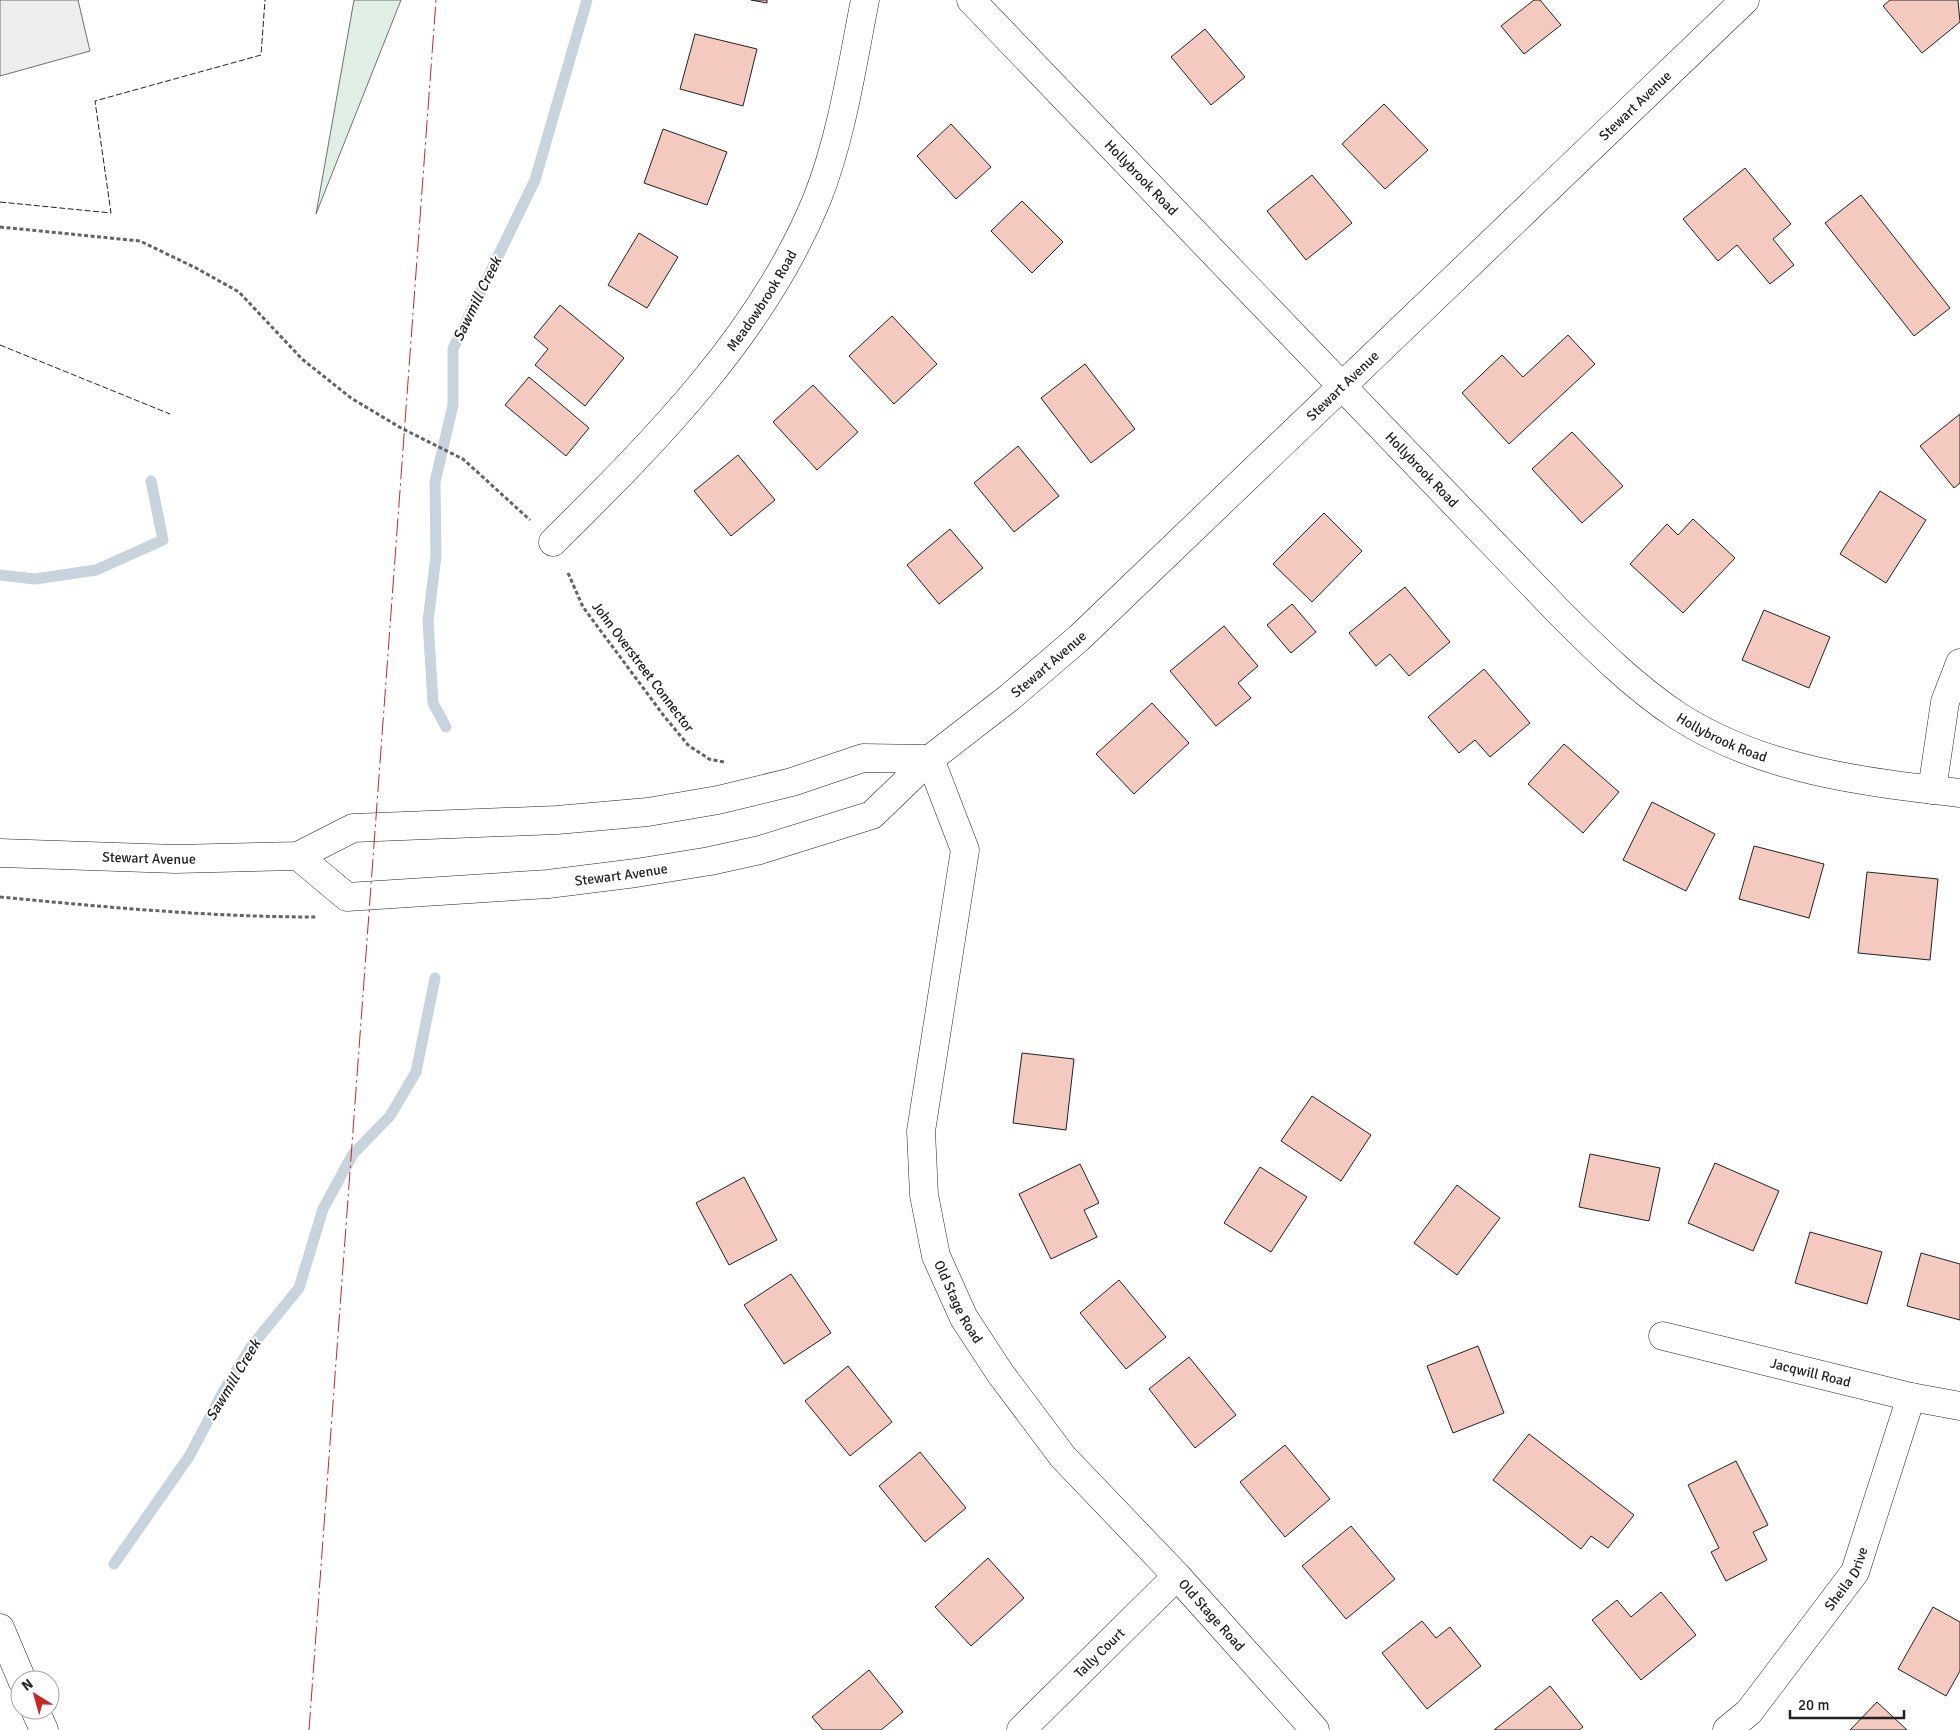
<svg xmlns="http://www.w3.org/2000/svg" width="1960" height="1730" viewBox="0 0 1960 1730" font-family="Signika,sans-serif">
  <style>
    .green { fill: #e0efe3; stroke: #6f6f6f }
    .parking { fill: #ededed; stroke: #6f6f6f }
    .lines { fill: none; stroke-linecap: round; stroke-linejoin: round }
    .stream { stroke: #c7d3dd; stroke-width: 11 }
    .building { fill: #f3c9c0; stroke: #222 }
    .street-casing { stroke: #222; stroke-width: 29 }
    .secondary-casing { stroke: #222; stroke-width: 29 }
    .highway-casing { stroke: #222; stroke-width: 29 }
    .path { stroke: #646464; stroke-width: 3; stroke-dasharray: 4 2.5; stroke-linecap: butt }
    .street { stroke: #fff; stroke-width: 28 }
    .secondary { stroke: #fff; stroke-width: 28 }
    .highway { stroke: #fff; stroke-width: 28 }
    .fence { stroke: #222; stroke-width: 1; stroke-dasharray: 6 2.5; stroke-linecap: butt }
    .power { stroke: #c62828; stroke-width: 1; stroke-dasharray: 18 4 2.5 4; stroke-linecap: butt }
    .labels { text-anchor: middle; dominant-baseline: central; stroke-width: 4; stroke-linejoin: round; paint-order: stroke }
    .street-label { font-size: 14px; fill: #222; stroke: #fff }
    .water-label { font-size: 15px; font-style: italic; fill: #222; stroke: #fff }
  </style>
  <rect width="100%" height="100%" fill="#fff"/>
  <!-- green -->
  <path class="green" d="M 354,0 L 401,0 L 316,214 Z"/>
  <!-- parking -->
  <path class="parking" d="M 0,0 L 78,0 L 90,51 L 0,76 Z"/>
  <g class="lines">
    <!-- stream -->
    <path class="stream" d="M 0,575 L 35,579 L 96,570 L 163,540 L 151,481
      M 446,727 L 433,703 L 428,621 L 436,556 L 435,482 L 453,405 L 453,349 L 535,180 L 587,0
      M 114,1564 L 190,1455 L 223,1392 L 251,1347 L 299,1288 L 323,1209 L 353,1154 L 390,1116 L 416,1072 L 435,978"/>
  </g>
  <!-- building -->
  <path class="building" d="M 751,0 L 767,0 L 767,3 Z
    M 1534,0 L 1540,0 L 1561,25 L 1524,54 L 1501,26 Z
    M 1890,0 L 1958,0 L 1960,22 L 1922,53 L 1883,6 Z
    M 1205,29 L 1245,77 L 1211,105 L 1171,57 Z
    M 695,34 L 757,49 L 743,106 L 680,89 Z
    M 1384,104 L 1428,150 L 1385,189 L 1342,144 Z
    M 951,124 L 991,167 L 956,199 L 917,156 Z
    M 663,129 L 727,152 L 707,205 L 644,183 Z
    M 1745,168 L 1791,224 L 1773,239 L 1794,265 L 1770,284 L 1737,245 L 1718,261 L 1683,219 Z
    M 1312,175 L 1352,223 L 1306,260 L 1267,211 Z
    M 1861,195 L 1950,308 L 1914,336 L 1825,223 Z
    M 1022,201 L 1063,242 L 1032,273 L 991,231 Z
    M 639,233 L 678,257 L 647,308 L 608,285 Z
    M 560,305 L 624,358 L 585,406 L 535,365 L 548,349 L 534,337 Z
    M 892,316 L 937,364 L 894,404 L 849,356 Z
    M 1568,335 L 1595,364 L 1509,444 L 1462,393 L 1502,355 L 1523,377 Z
    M 1085,364 L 1135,429 L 1091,463 L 1041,398 Z
    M 529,377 L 589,428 L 566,456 L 505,405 Z
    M 813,385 L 858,432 L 817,470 L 773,422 Z
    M 1960,414 L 1960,483 L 1954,488 L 1920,446 Z
    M 1572,432 L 1623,486 L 1582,523 L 1532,469 Z
    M 1018,446 L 1059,496 L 1014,532 L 974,483 Z
    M 738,455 L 775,500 L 731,536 L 694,491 Z
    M 1880,491 L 1926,520 L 1886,583 L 1840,554 Z
    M 1324,513 L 1362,551 L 1312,602 L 1273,564 Z
    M 1693,519 L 1735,558 L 1683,613 L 1630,564 L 1667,524 L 1678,535 Z
    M 950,529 L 983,568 L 939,604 L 907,565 Z
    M 1405,587 L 1450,642 L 1409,676 L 1390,654 L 1376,666 L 1349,633 Z
    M 1292,604 L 1316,632 L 1291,653 L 1267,625 Z
    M 1764,610 L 1830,637 L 1809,688 L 1742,660 Z
    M 1224,626 L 1258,666 L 1238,683 L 1251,698 L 1216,726 L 1170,671 Z
    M 1484,669 L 1530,723 L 1490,757 L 1475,740 L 1459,753 L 1428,717 Z
    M 1152,703 L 1189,743 L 1134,794 L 1096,754 Z
    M 1564,744 L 1619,792 L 1583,833 L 1528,784 Z
    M 1652,802 L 1715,834 L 1686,891 L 1623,860 Z
    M 1754,846 L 1824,864 L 1809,918 L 1739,899 Z
    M 1867,872 L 1938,879 L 1930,960 L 1858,953 Z
    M 1022,1053 L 1074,1059 L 1066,1130 L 1013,1123 Z
    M 1312,1096 L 1371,1135 L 1341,1181 L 1281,1141 Z
    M 1590,1154 L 1660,1168 L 1649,1221 L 1579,1207 Z
    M 1715,1163 L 1779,1191 L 1753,1251 L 1688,1223 Z
    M 1080,1164 L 1099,1203 L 1084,1210 L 1097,1237 L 1051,1259 L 1019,1194 Z
    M 1260,1167 L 1307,1197 L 1271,1252 L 1224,1223 Z
    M 744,1177 L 777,1240 L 729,1265 L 696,1203 Z
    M 1457,1185 L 1500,1218 L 1457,1275 L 1414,1243 Z
    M 1810,1232 L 1882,1252 L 1867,1304 L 1795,1283 Z
    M 1921,1253 L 1960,1264 L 1960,1320 L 1907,1306 Z
    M 791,1274 L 831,1333 L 784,1364 L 744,1305 Z
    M 1119,1280 L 1166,1337 L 1126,1369 L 1080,1313 Z
    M 1478,1346 L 1504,1413 L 1453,1433 L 1427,1366 Z
    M 1189,1357 L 1236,1415 L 1195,1448 L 1149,1389 Z
    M 848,1366 L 892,1422 L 850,1456 L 805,1401 Z
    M 1529,1434 L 1634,1515 L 1608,1548 L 1591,1536 L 1581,1549 L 1493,1480 Z
    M 1285,1445 L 1330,1499 L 1285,1537 L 1240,1482 Z
    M 920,1452 L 966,1508 L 925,1542 L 879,1486 Z
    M 1736,1461 L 1768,1525 L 1753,1532 L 1767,1560 L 1726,1581 L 1711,1552 L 1719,1548 L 1688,1485 Z
    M 1351,1526 L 1395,1579 L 1346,1619 L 1302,1566 Z
    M 988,1558 L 1024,1598 L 971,1646 L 935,1607 Z
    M 1661,1592 L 1696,1635 L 1641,1680 L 1592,1620 L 1617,1600 L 1631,1617 Z
    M 1933,1607 L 1960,1622 L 1960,1671 L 1946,1696 L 1898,1669 Z
    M 1422,1621 L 1436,1638 L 1450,1627 L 1481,1666 L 1427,1709 L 1382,1653 Z
    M 869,1670 L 903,1712 L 881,1730 L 823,1730 L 812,1717 Z
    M 1550,1686 L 1583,1727 L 1579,1730 L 1494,1730 Z
    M 1877,1702 L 1907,1730 L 1850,1730 Z"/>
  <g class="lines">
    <!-- street casing -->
    <g class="street-casing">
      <g id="street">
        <path id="s1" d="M 971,0 L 1558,611 C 1596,649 1634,687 1678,716 C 1762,770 1863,782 1960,793"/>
        <path id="s2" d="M 553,542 C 655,441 762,334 817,199 C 842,136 852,66 865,0"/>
        <path id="s3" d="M 930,759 L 965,850 L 921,1131 L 924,1195 L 936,1256 L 964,1318 L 1000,1373 L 1063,1457 L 1177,1576 L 1315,1730"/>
        <path d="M 1932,790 L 1945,702 L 1960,663"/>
        <path id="s4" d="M 1663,1336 L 1911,1397 L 1960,1406"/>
        <path id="s5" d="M 1021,1730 L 1177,1576"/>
        <path id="s6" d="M 1727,1730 L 1749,1712 L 1855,1572 L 1911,1397"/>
      </g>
    </g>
    <!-- secondary casing -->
    <g class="secondary-casing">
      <g id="secondary">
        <path id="s7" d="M 0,853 L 176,859 L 298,856 L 353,828 L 557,820 L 648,812 L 718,800 L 792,782 L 863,758 L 930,759"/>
        <path id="s8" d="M 298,856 L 347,897 L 548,884 L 636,873 L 710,861 L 760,850 L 872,815 L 930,759 L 1010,697 L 1079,638 L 1745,0"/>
      </g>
    </g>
    <!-- highway casing -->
    <g class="highway-casing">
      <path id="highway" d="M 0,1628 L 22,1680
        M 35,1710 L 44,1730"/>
    </g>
    <!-- path -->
    <path class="path" d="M 0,227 L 140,241 L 196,268 L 239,292 L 302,359 L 351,398 L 401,428 L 463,459 L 530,520
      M 568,573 L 583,607 L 664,716 L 688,745 L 709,759 L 724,762
      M 0,897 C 105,907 210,917 316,917"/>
    <!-- street -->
    <use href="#street" class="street"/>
    <!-- secondary -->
    <use href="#secondary" class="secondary"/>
    <!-- highway -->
    <use href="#highway" class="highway"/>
    <!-- fence -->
    <path class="fence" d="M 0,202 L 111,213 L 95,101 L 261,55 L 265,0
      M 0,345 L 170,414"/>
    <!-- power -->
    <path class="power" d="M 309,1730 L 436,0"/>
  </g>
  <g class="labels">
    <!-- street labels -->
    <g class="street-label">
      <text stroke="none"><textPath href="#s8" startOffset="1640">Stewart Avenue</textPath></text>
      <text stroke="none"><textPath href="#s1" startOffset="246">Hollybrook Road</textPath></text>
      <text stroke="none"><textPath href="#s2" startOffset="320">Meadowbrook Road</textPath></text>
      <text stroke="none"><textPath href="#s8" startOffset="1235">Stewart Avenue</textPath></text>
      <text stroke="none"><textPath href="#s1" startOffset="651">Hollybrook Road</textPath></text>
      <text stroke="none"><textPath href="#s8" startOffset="830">Stewart Avenue</textPath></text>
      <text transform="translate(643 667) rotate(53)">John Overstreet Connector</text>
      <text stroke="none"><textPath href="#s1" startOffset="1056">Hollybrook Road</textPath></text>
      <text stroke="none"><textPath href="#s7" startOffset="149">Stewart Avenue</textPath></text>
      <text stroke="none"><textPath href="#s8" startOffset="339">Stewart Avenue</textPath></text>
      <text stroke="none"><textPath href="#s3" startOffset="559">Old Stage Road</textPath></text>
      <text stroke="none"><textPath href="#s4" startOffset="152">Jacqwill Road</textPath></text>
      <text stroke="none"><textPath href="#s6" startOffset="194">Sheila Drive</textPath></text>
      <text stroke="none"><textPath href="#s3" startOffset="964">Old Stage Road</textPath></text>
      <text stroke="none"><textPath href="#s5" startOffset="110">Tally Court</textPath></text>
    </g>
    <!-- water labels -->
    <g class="water-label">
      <text transform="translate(477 299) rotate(-64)">Sawmill Creek</text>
      <text transform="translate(233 1380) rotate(-59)">Sawmill Creek</text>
    </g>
  </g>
  <!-- north arrow -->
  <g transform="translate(35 1695) rotate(323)"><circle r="24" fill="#ffffff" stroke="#a7a7a7"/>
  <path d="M0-4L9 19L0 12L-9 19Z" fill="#c62828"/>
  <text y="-8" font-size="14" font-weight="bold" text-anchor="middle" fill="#222222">N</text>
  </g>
  <!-- scale -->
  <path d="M1790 1710v8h114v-8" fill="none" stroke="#222222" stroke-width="2.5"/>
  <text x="1798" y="1710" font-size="15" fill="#222222" stroke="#ffffff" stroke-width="4" paint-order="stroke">20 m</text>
</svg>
